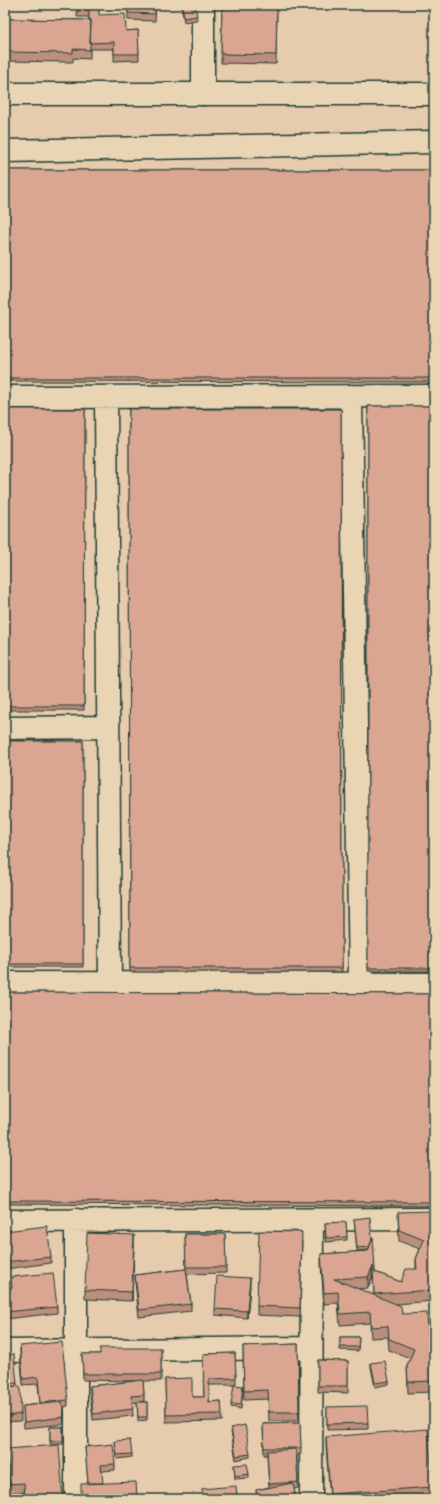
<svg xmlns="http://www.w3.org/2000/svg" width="439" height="1504" viewBox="0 0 439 1504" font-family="'Patrick Hand',sans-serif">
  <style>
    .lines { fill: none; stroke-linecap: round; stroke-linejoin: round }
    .minor-casing { stroke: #1f3d34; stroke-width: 25 }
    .secondary-casing { stroke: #1f3d34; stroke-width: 25 }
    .minor { stroke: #e9d4b3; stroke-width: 22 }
    .secondary { stroke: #e9d4b3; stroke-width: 22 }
    .wall { fill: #bc8f7d; stroke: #1f3d34; fill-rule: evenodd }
    .shaded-wall { fill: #997466; stroke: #1f3d34 }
    .building { fill: #dba691; stroke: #1f3d34 }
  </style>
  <rect width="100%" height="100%" fill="#e6cbac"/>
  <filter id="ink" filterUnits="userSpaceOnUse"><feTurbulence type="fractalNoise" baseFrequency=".025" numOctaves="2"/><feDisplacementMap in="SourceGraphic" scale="8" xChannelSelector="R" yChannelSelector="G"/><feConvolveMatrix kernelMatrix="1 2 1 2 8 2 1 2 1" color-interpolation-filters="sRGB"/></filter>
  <g filter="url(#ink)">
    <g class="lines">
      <!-- minor casing -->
      <g class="minor-casing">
        <path id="minor" d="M 203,5 L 203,94
          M 351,396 L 360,984
          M 5,397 L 434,396
          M 106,397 L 110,983
          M 5,728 L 108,727
          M 5,983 L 434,984
          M 5,1221 L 434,1219
          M 5,1351 L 311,1348
          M 76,1499 L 76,1220
          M 311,1499 L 312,1220"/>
      </g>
      <!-- secondary casing -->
      <g class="secondary-casing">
        <path id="secondary" d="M 5,94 L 434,94
          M 5,151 L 434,142"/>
      </g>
      <!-- minor -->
      <use href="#minor" class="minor"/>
      <!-- secondary -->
      <use href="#secondary" class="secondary"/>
    </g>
    <!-- wall -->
    <path class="wall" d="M 5,5 L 6,19 L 89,20 L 89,17 L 77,17 L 77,5 L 99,15 L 126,31 L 138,30 L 139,60 L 114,61 L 114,49 L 90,49 L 90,59 L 73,58 L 73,62 L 5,61 Z
      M 128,5 L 156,5 L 155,21 L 128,20 Z
      M 181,5 L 195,5 L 197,20 L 184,22 Z
      M 222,5 L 277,5 L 276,64 L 221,63 Z
      M 5,170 L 434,170 L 434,382 L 5,381 Z
      M 368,406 L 434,406 L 434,971 L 368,971 Z
      M 5,409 L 85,409 L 84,710 L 5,710 Z
      M 129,409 L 341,409 L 342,972 L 130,972 Z
      M 5,741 L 83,741 L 83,967 L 5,967 Z
      M 5,992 L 434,994 L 434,1206 L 5,1204 Z
      M 398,1212 L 434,1242 L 434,1301 L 396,1304 L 402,1314 L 431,1381 L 431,1392 L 408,1393 L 407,1366 L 410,1358 L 389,1350 L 388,1337 L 371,1338 L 370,1323 L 340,1325 L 338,1303 L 324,1304 L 321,1265 L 321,1254 L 368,1251 L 368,1250 L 357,1251 L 354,1219 L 372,1240 L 375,1272 L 401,1282 L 416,1269 L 416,1259 L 420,1249 L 399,1241 ZM 373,1276 L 374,1295 L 358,1289 L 368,1288 Z
      M 346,1222 L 347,1240 L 326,1242 L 325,1223 Z
      M 5,1231 L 51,1257 L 51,1263 L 5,1269 Z
      M 185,1234 L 225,1234 L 226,1273 L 187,1274 L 191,1304 L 191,1311 L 139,1317 L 135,1282 L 135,1275 L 186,1269 Z
      M 302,1241 L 300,1317 L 257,1315 L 257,1306 Z
      M 134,1244 L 132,1301 L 85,1299 L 85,1290 Z
      M 11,1277 L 57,1307 L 57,1313 L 5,1319 L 5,1289 L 12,1289 Z
      M 250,1285 L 247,1318 L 215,1315 L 215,1309 Z
      M 340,1337 L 359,1337 L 358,1351 L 340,1350 Z
      M 298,1344 L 299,1421 L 269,1421 L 268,1399 L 244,1400 L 243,1346 Z
      M 20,1346 L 68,1400 L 68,1406 L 62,1407 L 64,1424 L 24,1428 L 23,1406 L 40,1404 L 38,1384 L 23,1385 L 20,1352 Z
      M 161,1348 L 161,1381 L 143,1381 L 144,1395 L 144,1401 L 140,1402 L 147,1402 L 147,1420 L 138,1421 L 137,1402 L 132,1403 L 133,1416 L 93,1420 L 90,1393 L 90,1386 L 135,1381 L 83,1380 L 82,1354 L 100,1354 Z
      M 235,1353 L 236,1385 L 209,1385 L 209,1402 L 221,1401 L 222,1421 L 166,1422 L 165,1379 L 192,1397 L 204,1397 L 203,1354 Z
      M 5,1355 L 17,1383 L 17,1386 L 21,1414 L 21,1421 L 5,1422 L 5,1387 L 7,1387 L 5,1367 Z
      M 318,1360 L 348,1361 L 348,1393 L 318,1392 Z
      M 371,1363 L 389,1381 L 389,1384 L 375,1387 L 371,1367 Z
      M 243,1390 L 241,1409 L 231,1407 L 231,1404 Z
      M 327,1407 L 368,1423 L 368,1429 L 327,1430 Z
      M 300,1423 L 301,1454 L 297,1455 L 298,1488 L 294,1489 L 296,1499 L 257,1499 L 256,1490 L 269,1487 L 267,1455 L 264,1455 L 263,1424 Z
      M 50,1427 L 63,1427 L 63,1444 L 50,1444 Z
      M 231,1428 L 250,1454 L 250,1457 L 236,1460 L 231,1431 Z
      M 326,1437 L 433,1487 L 433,1496 L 387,1499 L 330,1499 L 326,1446 Z
      M 115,1441 L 132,1454 L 132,1457 L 117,1459 Z
      M 85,1447 L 115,1464 L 115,1470 L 102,1471 L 88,1483 Z
      M 7,1449 L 63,1499 L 24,1498 L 24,1492 L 9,1493 L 7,1458 Z
      M 234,1465 L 249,1474 L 249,1478 L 235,1479 Z"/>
    <!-- shaded-wall -->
    <path class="shaded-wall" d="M 134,1235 L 134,1244 L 132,1301 L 132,1292 Z
      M 373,1266 L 373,1276 L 368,1288 L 368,1277 Z
      M 250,1278 L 250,1285 L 247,1318 L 247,1311 Z"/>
    <!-- building -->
    <path class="building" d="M 5,5 L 6,5 L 6,19 L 91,20 L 90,50 L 73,49 L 73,53 L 5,52 Z
      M 77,5 L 99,5 L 99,15 L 125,14 L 126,31 L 138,30 L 139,54 L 114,54 L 114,42 L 90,43 L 91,20 L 89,20 L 89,10 L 77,11 Z
      M 128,5 L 156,5 L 155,14 L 128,13 Z
      M 182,5 L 195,5 L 197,16 L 184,18 Z
      M 222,5 L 277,5 L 276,55 L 221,54 Z
      M 5,170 L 434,170 L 434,378 L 5,378 Z
      M 368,406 L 434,406 L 434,968 L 368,968 Z
      M 5,409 L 85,409 L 84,706 L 5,706 Z
      M 129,409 L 341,409 L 342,968 L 130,968 Z
      M 5,741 L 83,741 L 83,964 L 5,964 Z
      M 5,992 L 434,994 L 434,1202 L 5,1201 Z
      M 432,1211 L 434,1242 L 434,1290 L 374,1294 L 373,1266 L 368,1277 L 334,1279 L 401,1306 L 402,1314 L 427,1313 L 431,1381 L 408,1382 L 407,1366 L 414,1349 L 389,1339 L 388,1326 L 371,1327 L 370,1312 L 340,1314 L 338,1292 L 324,1293 L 321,1254 L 368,1251 L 373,1237 L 375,1272 L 401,1282 L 406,1269 L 417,1269 L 416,1259 L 424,1240 L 399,1230 L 398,1212 Z
      M 370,1217 L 372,1240 L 369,1247 L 357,1248 L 354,1219 Z
      M 346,1222 L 347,1237 L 326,1238 L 325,1223 Z
      M 47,1226 L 51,1257 L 5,1262 L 5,1231 Z
      M 259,1231 L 302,1232 L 300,1308 L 257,1306 Z
      M 87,1233 L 134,1235 L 132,1292 L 85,1290 Z
      M 185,1234 L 225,1234 L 226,1267 L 186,1267 Z
      M 186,1269 L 191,1304 L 139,1310 L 135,1275 Z
      M 53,1273 L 57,1307 L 5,1312 L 5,1289 L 12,1288 L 11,1277 Z
      M 217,1276 L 250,1278 L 247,1311 L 215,1309 Z
      M 340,1337 L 359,1337 L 358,1347 L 340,1347 Z
      M 62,1342 L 68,1400 L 40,1403 L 38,1377 L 23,1379 L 20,1346 Z
      M 298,1344 L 299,1412 L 269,1412 L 268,1390 L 244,1391 L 243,1346 Z
      M 100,1348 L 161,1348 L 161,1374 L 83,1374 L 82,1354 L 100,1354 Z
      M 235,1353 L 236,1378 L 209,1379 L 209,1402 L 221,1401 L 222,1414 L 166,1415 L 165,1379 L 192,1378 L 192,1397 L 204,1397 L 203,1354 Z
      M 14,1354 L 17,1383 L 7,1384 L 5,1364 L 5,1355 Z
      M 318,1360 L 348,1361 L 348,1386 L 318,1386 Z
      M 385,1361 L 389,1381 L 375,1383 L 371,1363 Z
      M 143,1380 L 144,1395 L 131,1396 L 133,1409 L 93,1414 L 90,1386 Z
      M 234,1385 L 243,1386 L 241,1405 L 231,1404 Z
      M 20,1386 L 21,1414 L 5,1416 L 5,1387 Z
      M 62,1402 L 64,1417 L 24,1422 L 23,1406 Z
      M 137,1402 L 147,1402 L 147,1417 L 138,1417 Z
      M 367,1406 L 368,1423 L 327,1424 L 327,1407 Z
      M 300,1423 L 301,1448 L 264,1448 L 263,1424 Z
      M 245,1425 L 250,1454 L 236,1456 L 231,1428 Z
      M 50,1427 L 63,1427 L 63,1441 L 50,1441 Z
      M 428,1429 L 433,1487 L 330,1494 L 326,1437 Z
      M 130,1440 L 132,1454 L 117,1455 L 115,1441 Z
      M 113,1444 L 115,1464 L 101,1465 L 103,1483 L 88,1483 L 85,1447 Z
      M 59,1445 L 63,1499 L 13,1499 L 25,1498 L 24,1483 L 9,1484 L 7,1449 Z
      M 296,1449 L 298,1482 L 269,1484 L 267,1451 Z
      M 247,1464 L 249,1474 L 235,1476 L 234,1465 Z
      M 136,1482 L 137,1499 L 81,1499 L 81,1484 Z
      M 293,1483 L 296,1499 L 258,1499 L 256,1490 Z
      M 236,1486 L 237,1499 L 203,1499 L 202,1489 Z"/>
  </g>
  <!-- margin -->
  <rect width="439" height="1504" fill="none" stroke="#e9d4b3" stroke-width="20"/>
  <rect x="10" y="10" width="419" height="1484" fill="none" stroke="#1f3d34" stroke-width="1.5" filter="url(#ink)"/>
</svg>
